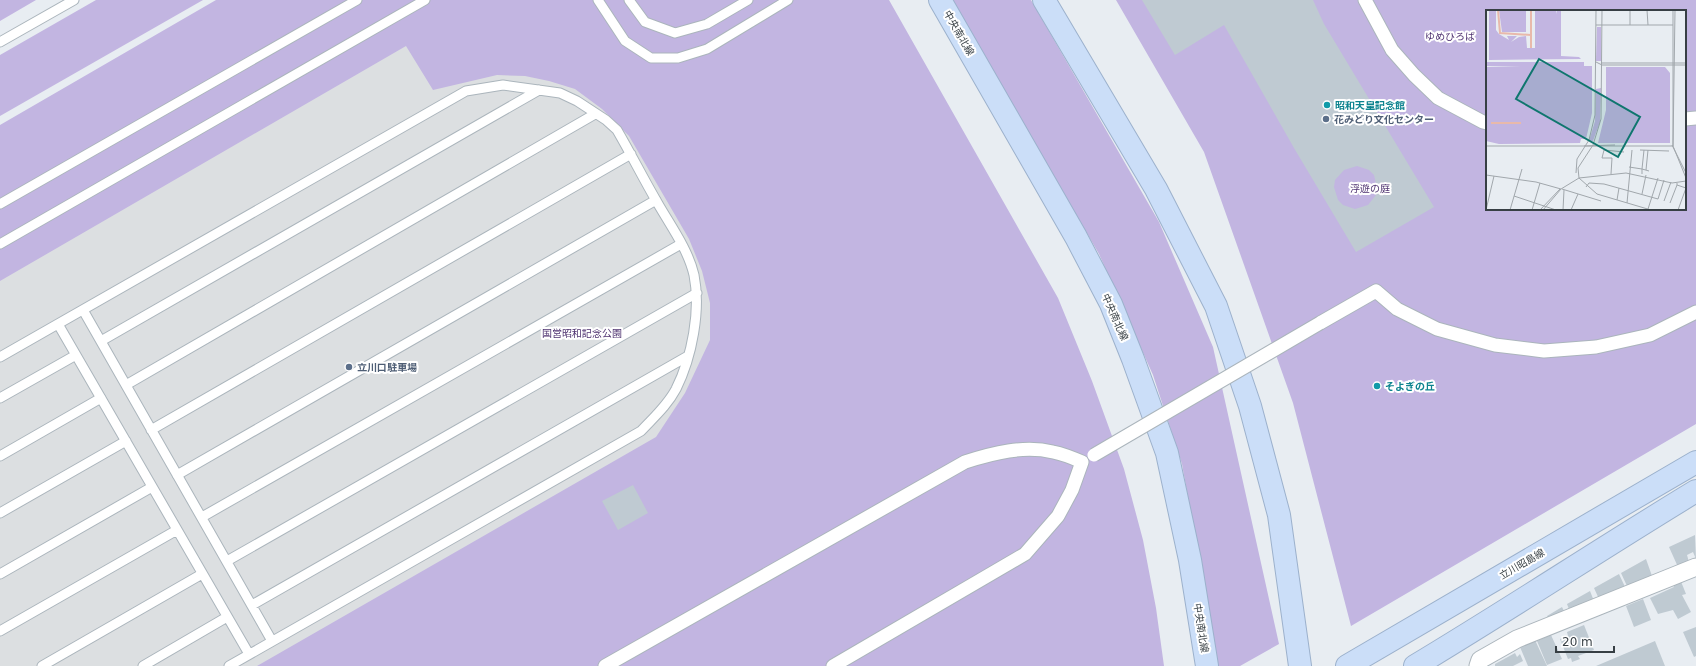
<svg xmlns="http://www.w3.org/2000/svg" width="1696" height="666" viewBox="0 0 1696 666" font-family="'DejaVu Sans','Noto Sans JP',sans-serif">
  <style>
    .green { fill: #c2b5e1; fill-rule: evenodd }
    .parking { fill: #dcdfe1 }
    .building { fill: #bfcad2; fill-rule: evenodd }
    .lines { fill: none; stroke-linecap: round; stroke-linejoin: round }
    .service-casing { stroke: #abb5bc; stroke-width: 11 }
    .pedestrian-casing { stroke: #abb5bc; stroke-width: 15 }
    .minor-casing { stroke: #abb5bc; stroke-width: 19 }
    .secondary-casing { stroke: #9cb1cc; stroke-width: 24 }
    .service { stroke: #fff; stroke-width: 9 }
    .pedestrian { stroke: #fff; stroke-width: 13 }
    .minor { stroke: #fff; stroke-width: 17 }
    .secondary { stroke: #cbdef8; stroke-width: 22 }
    .pedestrian-bridge-casing { stroke: #abb5bc; stroke-width: 15; stroke-linecap: butt }
    .pedestrian-bridge { stroke: #fff; stroke-width: 13 }
    .culture-dot { fill: #0f9aa8; stroke: #fff; stroke-width: 1.5 }
    .service-dot { fill: #5c6f8a; stroke: #fff; stroke-width: 1.5 }
    .labels { text-anchor: middle; dominant-baseline: central; stroke-width: 4; stroke-linejoin: round; paint-order: stroke }
    .street-label { font-size: 10px; fill: #373f44; stroke: #fff }
    .park-label { font-size: 10px; fill: #4d316f; stroke: #fff }
    .culture-label { font-size: 10px; font-weight: bold; fill: #0d838f; stroke: #fff; text-anchor: start }
    .service-label { font-size: 10px; font-weight: bold; fill: #4e5e75; stroke: #fff; text-anchor: start }
    .inset-river { fill: none; stroke: #e8b9ab; stroke-width: 2 }
    .inset-road { fill: none; stroke: #a1a7ac; stroke-width: 1 }
    .view { fill: #0f766e; fill-opacity: 0.15; stroke: #0f766e; stroke-width: 2 }
    .inset-edge { fill: none; stroke: #373f44; stroke-width: 2 }
  </style>
  <rect width="100%" height="100%" fill="#e8edf2"/>
  <!-- green -->
  <path class="green" d="M 0,0 L 36,0 L 0,21 Z
    M 96,0 L 203,0 L 0,116 L 0,55 Z
    M 216,0 L 889,0 L 1058,298 L 1092,381 L 1124,469 L 1143,540 L 1156,608 L 1164,666 L 0,666 L 0,125 Z
    M 952,0 L 1031,0 L 1159,222 L 1213,347 L 1279,644 L 1240,666 L 1218,666 L 1182,464 L 1153,375 L 1099,254 Z
    M 1116,0 L 1696,0 L 1696,424 L 1351,626 L 1293,403 L 1204,152 ZM 1487,11 L 1685,11 L 1685,209 L 1487,209 Z"/>
  <!-- parking -->
  <path class="parking" d="M 406,46 L 433,90 L 497,75 L 525,76 L 549,81 L 575,89 L 602,109 L 629,136 L 689,239 L 702,271 L 710,303 L 710,340 L 685,393 L 656,437 L 257,666 L 0,666 L 0,281 Z"/>
  <!-- building -->
  <path class="building" d="M 1142,0 L 1313,0 L 1324,24 L 1434,207 L 1356,252 L 1294,148 L 1224,25 L 1175,55 ZM 1357,166 L 1369,170 L 1374,175 L 1377,188 L 1376,195 L 1368,205 L 1355,209 L 1343,205 L 1338,200 L 1334,187 L 1335,180 L 1344,170 Z
    M 633,485 L 648,513 L 618,530 L 602,501 Z
    M 1695,535 L 1696,559 L 1693,552 L 1687,555 L 1689,562 L 1678,567 L 1669,547 Z
    M 1646,559 L 1652,576 L 1627,586 L 1621,573 Z
    M 1619,574 L 1626,589 L 1599,599 L 1594,588 Z
    M 1680,579 L 1686,594 L 1682,595 L 1691,612 L 1678,619 L 1673,610 L 1658,614 L 1650,598 L 1674,587 L 1672,583 Z
    M 1590,591 L 1594,601 L 1570,612 L 1567,604 Z
    M 1643,599 L 1651,620 L 1634,627 L 1626,606 Z
    M 1562,607 L 1564,611 L 1549,620 L 1547,616 Z
    M 1584,625 L 1594,650 L 1578,656 L 1580,659 L 1572,662 L 1571,658 L 1568,659 L 1560,639 L 1568,636 L 1567,632 Z
    M 1696,627 L 1696,656 L 1694,657 L 1683,632 Z
    M 1551,635 L 1562,659 L 1547,665 L 1537,641 Z
    M 1535,640 L 1547,666 L 1528,666 L 1520,647 Z
    M 1655,641 L 1665,666 L 1596,666 Z
    M 1515,653 L 1517,657 L 1520,654 L 1523,661 L 1513,666 L 1495,666 L 1495,664 Z"/>
  <g class="lines">
    <!-- service casing -->
    <g class="service-casing">
      <path id="service" d="M 598,0 L 625,41 L 651,58 L 678,58 L 707,49 L 788,0
        M 629,0 L 645,22 L 675,33 L 707,24 L 748,0
        M 0,42 L 74,0
        M 0,204 L 357,0
        M 0,244 L 425,0
        M 83,310 L 272,641
        M 58,324 L 249,654
        M 101,341 L 539,90
        M 0,357 L 466,91 L 503,85 L 560,93 L 577,101 L 606,120 L 617,130 C 631,154 643,178 657,202 C 670,225 688,249 694,275 C 701,310 692,357 676,389 C 667,406 653,418 641,431 L 229,666
        M 126,385 L 595,114
        M 0,398 L 76,355
        M 151,430 L 631,154
        M 0,456 L 101,398
        M 177,475 L 656,200
        M 0,513 L 126,441
        M 202,517 L 681,244
        M 227,561 L 697,293
        M 0,574 L 152,487
        M 252,605 L 688,356
        M 0,631 L 177,530
        M 42,666 L 202,574
        M 143,666 L 227,617"/>
    </g>
    <!-- pedestrian casing -->
    <g class="pedestrian-casing">
      <path id="pedestrian" d="M 1365,0 L 1392,50 L 1414,75 L 1438,98 L 1483,122 L 1487,123
        M 1685,119 L 1696,118
        M 1320,323 L 1376,291 L 1397,309 L 1437,329 L 1495,345 L 1544,351 L 1596,347 L 1650,335 L 1696,312
        M 605,666 L 965,462 C 993,453 1024,445 1053,452 C 1063,454 1073,458 1082,462 L 1072,490 L 1058,516 L 1025,554 L 833,666"/>
    </g>
    <!-- minor casing -->
    <g class="minor-casing">
      <path id="minor" d="M 1478,666 L 1480,660 L 1517,639 L 1696,567"/>
    </g>
    <!-- secondary casing -->
    <g class="secondary-casing">
      <path id="secondary" d="M 940,0 L 1076,237 L 1111,304 L 1133,359 L 1167,453 L 1190,560 L 1207,666
        M 1044,0 L 1156,189 L 1216,306 L 1250,406 L 1279,515 L 1300,666
        M 1347,666 L 1696,462
        M 1415,666 C 1510,609 1602,548 1696,491"/>
    </g>
    <!-- service -->
    <use href="#service" class="service"/>
    <!-- pedestrian -->
    <use href="#pedestrian" class="pedestrian"/>
    <!-- minor -->
    <use href="#minor" class="minor"/>
    <!-- secondary -->
    <use href="#secondary" class="secondary"/>
    <!-- pedestrian-bridge casing -->
    <g class="pedestrian-bridge-casing">
      <path id="pedestrian-bridge" d="M 1094,455 L 1320,323"/>
    </g>
    <!-- pedestrian-bridge -->
    <use href="#pedestrian-bridge" class="pedestrian-bridge"/>
  </g>
  <!-- markers -->
  <g class="culture-dot">
    <circle cx="1327" cy="105" r="4"/>
    <circle cx="1377" cy="386" r="4"/>
  </g>
  <g class="service-dot">
    <circle cx="1326" cy="119" r="4"/>
    <circle cx="349" cy="367" r="4"/>
  </g>
  <g class="labels">
    <!-- street labels -->
    <g class="street-label">
      <text transform="translate(959 33) rotate(60)">中央南北線</text>
      <text transform="translate(1115 317) rotate(66)">中央南北線</text>
      <text transform="translate(1522 564) rotate(-30)">立川昭島線</text>
      <text transform="translate(1201 628) rotate(81)">中央南北線</text>
    </g>
    <!-- park labels -->
    <g class="park-label">
      <text x="1450" y="36">ゆめひろば</text>
      <text x="1370" y="188">浮遊の庭</text>
      <text x="582" y="333">国営昭和記念公園</text>
    </g>
    <!-- culture labels -->
    <g class="culture-label">
      <text x="1335" y="105">昭和天皇記念館</text>
      <text x="1385" y="386">そよぎの丘</text>
    </g>
    <!-- service labels -->
    <g class="service-label">
      <text x="1334" y="119">花みどり文化センター</text>
      <text x="357" y="367">立川口駐車場</text>
    </g>
  </g>
  <!-- overview -->
  <g transform="translate(1486 10)">
    <rect width="200" height="200" fill="#e8edf2"/>
    <path d="M 3,0 L 10,0 L 10,20 L 13,24 L 23,30 L 21,26 L 31,26 L 25,32 L 33,27 L 40,26 L 41,38 L 49,38 L 49,0 L 70,0 L 71,4 L 71,0 L 75,0 L 75,46 L 93,47 L 95,49 L 3,50 ZM 13,0 L 40,0 L 40,22 L 16,22 ZM 111,17 L 115,17 L 115,51 L 110,51 ZM 0,52 L 98,52 L 98,56 L 106,56 L 106,103 L 100,129 L 95,129 L 94,133 L 13,134 L 0,131 L 0,57 L 35,56 L 0,56 ZM 120,57 L 179,57 L 184,63 L 184,133 L 112,133 L 120,100 ZM 115,78 L 114,112 L 107,131 L 103,131 L 109,111 L 110,79 Z" fill="#c2b5e1"/>
    <path class="inset-river" d="M 12,0 L 14,23 L 45,25M 45,38 L 45,0M 5,113 L 35,113"/>
    <path class="inset-road" d="M 161,0 L 162,15M 187,0 L 187,136 L 189,0M 110,15 L 187,15M 144,15 L 144,0M 110,52 L 116,55 L 200,55M 115,53 L 200,53M 186,135 L 200,163M 0,136 L 187,136 L 200,168M 98,136 L 129,135M 154,140 L 183,141M 143,157 L 156,159M 156,159 L 158,140M 160,160 L 162,140M 90,163 L 91,149 L 103,130 L 109,105 L 110,0M 125,164 L 126,148 L 116,148 L 118,140 L 138,142M 156,164 L 156,159 L 163,161M 0,165 L 50,172 L 75,179 L 93,168M 93,168 L 92,158 L 107,135 L 115,109 L 116,0M 191,173 L 191,175 L 200,178 L 192,200M 100,177 L 103,173 L 118,174 L 172,189 L 178,170M 76,179 L 115,191M 156,184 L 160,165M 28,186 L 70,200M 131,190 L 133,178M 178,191 L 185,172M 141,193 L 146,140M 184,193 L 191,175M 162,199 L 172,168M 0,200 L 8,166M 24,200 L 36,159M 46,200 L 54,173M 54,200 L 74,179M 57,200 L 75,179M 77,200 L 78,180M 85,200 L 92,184M 165,200 L 111,184 L 93,168 L 140,163 L 186,173 L 200,171"/>
    <path class="view" d="M 53,49 L 154,107 L 132,147 L 30,89 Z"/>
    <rect width="200" height="200" class="inset-edge"/>
  </g>
  <!-- scale -->
  <path d="M1556 646v6h58v-6" fill="none" stroke="#373f44" stroke-width="2"/>
  <text x="1562" y="646" font-size="12" fill="#373f44" stroke="#ffffff" stroke-width="3" paint-order="stroke">20 m</text>
</svg>
